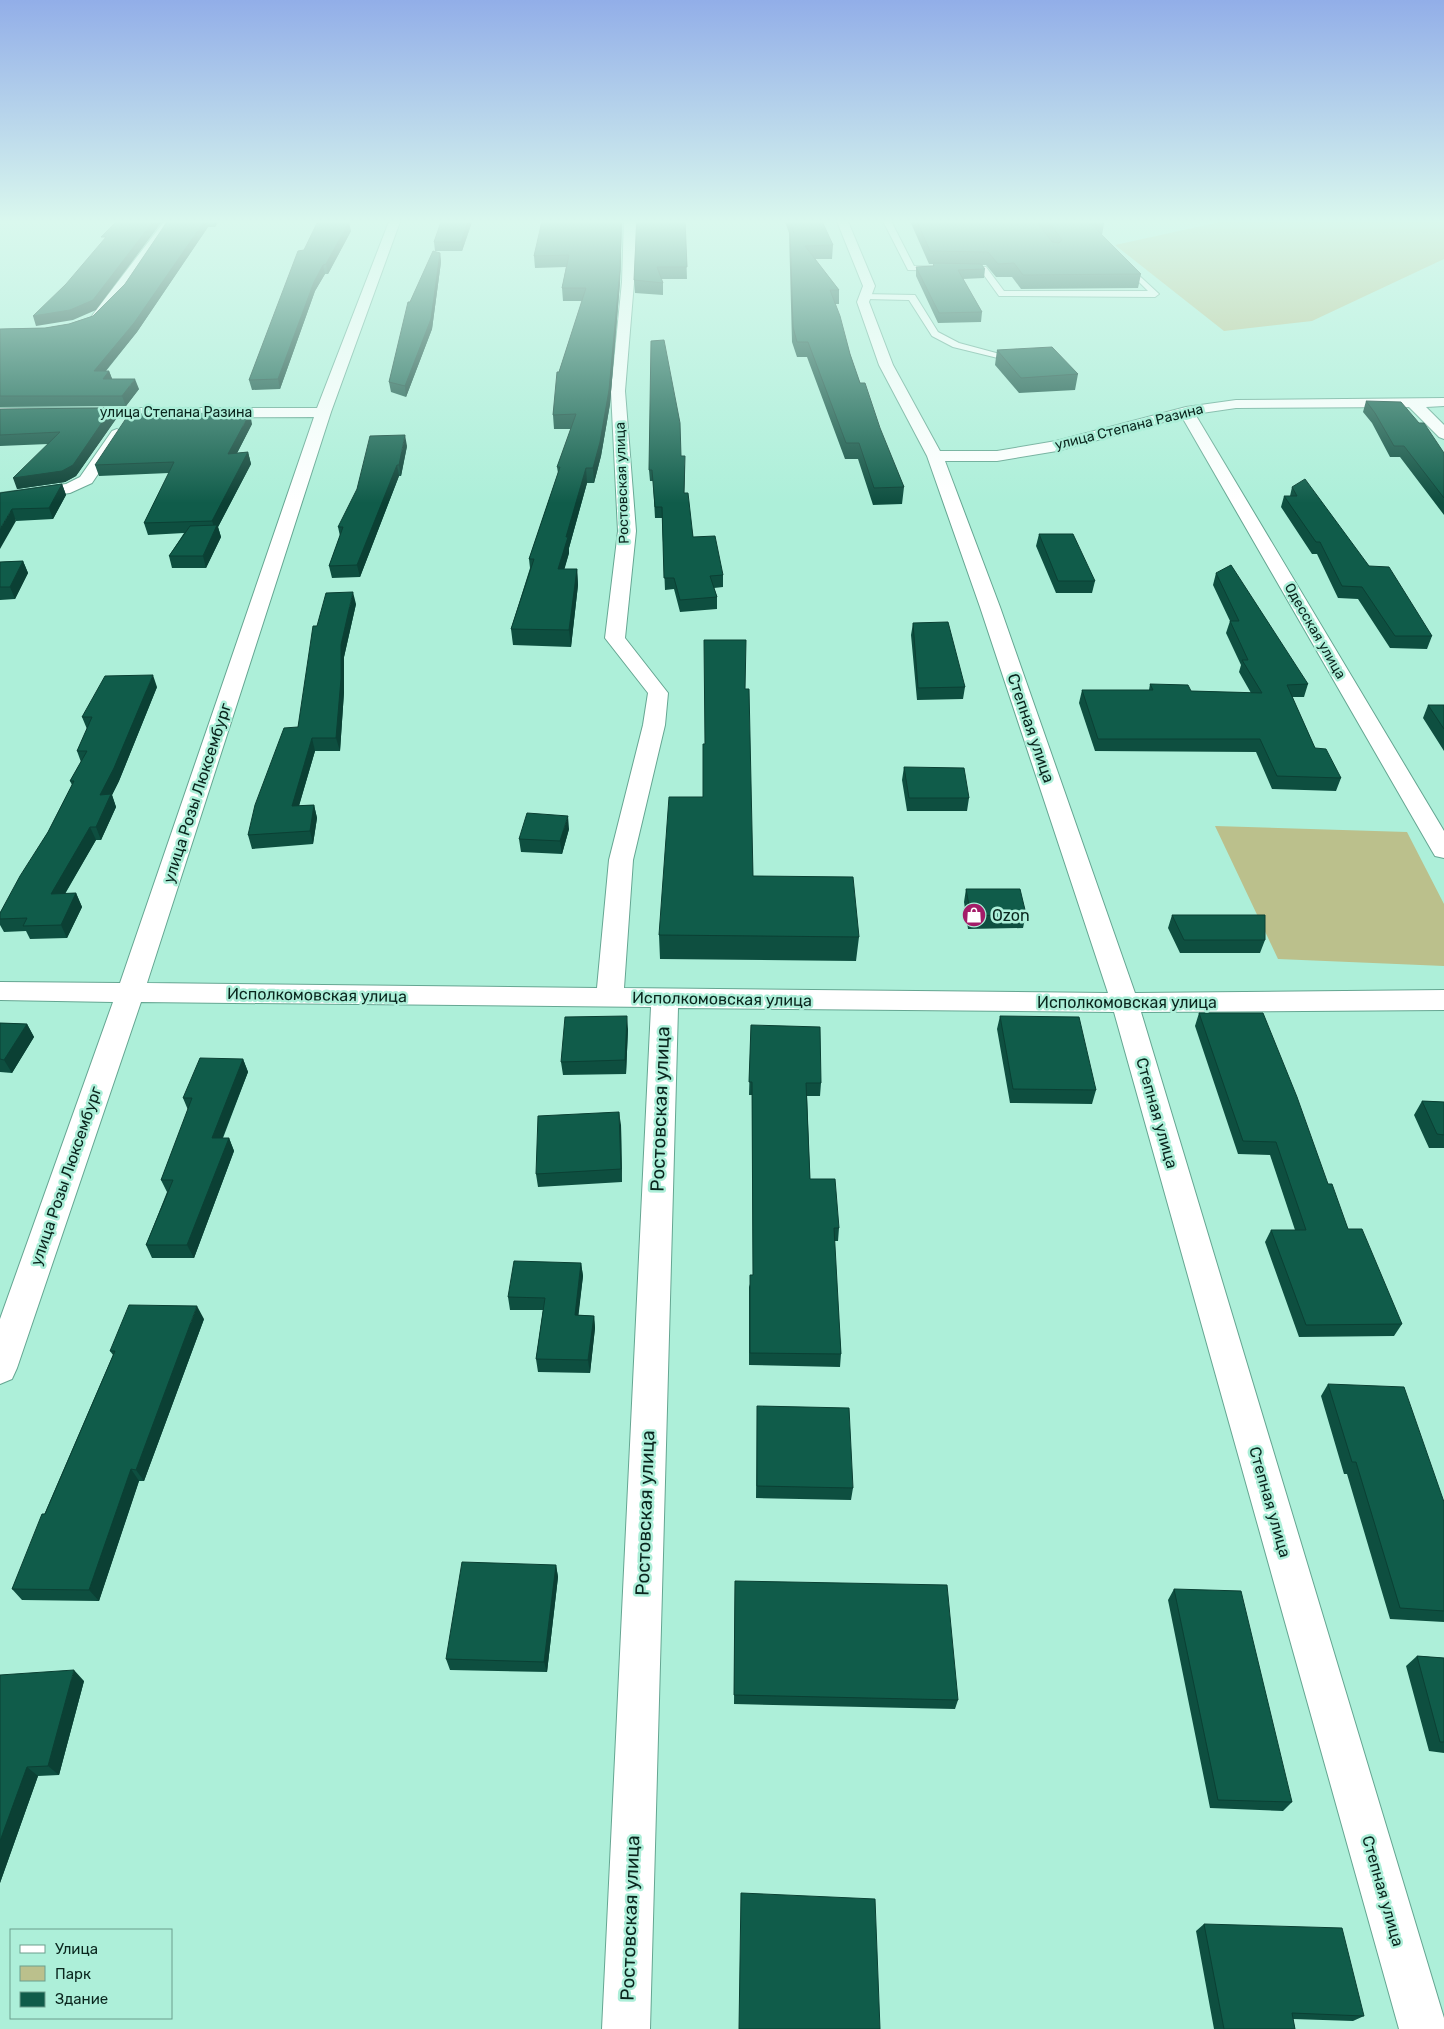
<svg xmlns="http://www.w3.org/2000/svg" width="1444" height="2029" viewBox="0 0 1444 2029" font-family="Rubik,sans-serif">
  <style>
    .green { fill: #bbc08c }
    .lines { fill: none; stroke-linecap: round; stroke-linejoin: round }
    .service-casing { stroke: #65a692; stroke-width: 2 }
    .minor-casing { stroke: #65a692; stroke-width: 2 }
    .service { fill: #fff; fill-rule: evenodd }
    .minor { fill: #fff; fill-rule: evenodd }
    .wall { fill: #0e4f40 }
    .shaded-wall { fill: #0b4034 }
    .building { fill: #105c4a; stroke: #0b4034 }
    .labels { text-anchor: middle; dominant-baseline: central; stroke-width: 5; stroke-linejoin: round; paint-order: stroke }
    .far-street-label { font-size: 14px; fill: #0a261e; stroke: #adefd9 }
    .street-label { font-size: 16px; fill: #0a261e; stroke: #adefd9 }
    .poi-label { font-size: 16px; fill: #0a261e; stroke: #adefd9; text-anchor: start }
    .near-street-label { font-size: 19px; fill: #0a261e; stroke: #adefd9 }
  </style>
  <rect width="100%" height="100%" fill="#adefd9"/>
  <!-- green -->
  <path class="green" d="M 1234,219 L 1444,219 L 1444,259 L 1312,321 L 1224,331 L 1115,245 Z
    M 1215,826 L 1407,832 L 1444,904 L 1444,966 L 1278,959 Z"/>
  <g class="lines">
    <!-- service casing -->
    <g class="service-casing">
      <path id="service" d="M 882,219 L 890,219 L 914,266 L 986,267 L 1004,291 L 1148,291 L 1127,270 L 1131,268 L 1159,294 L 1155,297 L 999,296 L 981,271 L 908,270 Z
        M 862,294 L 915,295 L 938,332 L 959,343 L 1011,357 L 1006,360 L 953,347 L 932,336 L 909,300 L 865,299 L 862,298 Z"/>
    </g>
    <!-- minor casing -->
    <g class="minor-casing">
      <path id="minor" d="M 166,219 L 177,219 L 104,319 L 94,319 L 92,316 L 94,313 Z
        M 390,219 L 401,219 L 331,412 L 147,983 L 597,988 L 609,860 L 643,725 L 648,693 L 605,638 L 618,531 L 611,391 L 622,282 L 624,219 L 636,219 L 634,282 L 625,391 L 636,531 L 625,638 L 668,693 L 665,725 L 633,860 L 624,988 L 1108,993 L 980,607 L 927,456 L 879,365 L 857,302 L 863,286 L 836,219 L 847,219 L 875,286 L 869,302 L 893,365 L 940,451 L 997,451 L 1056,441 L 1186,407 L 1236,400 L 1444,398 L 1444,406 L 1426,407 L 1444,425 L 1444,439 L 1439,437 L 1409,407 L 1236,408 L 1195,414 L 1444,831 L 1444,858 L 1435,856 L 1432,851 L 1182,417 L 1057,451 L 997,461 L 945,461 L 1000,607 L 1135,993 L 1444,990 L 1444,1010 L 1141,1012 L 1444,2018 L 1444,2029 L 1399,2029 L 1114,1012 L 678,1008 L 650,2029 L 602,2029 L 651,1007 L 141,1002 L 17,1368 L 12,1379 L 0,1384 L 0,1319 L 113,1002 L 0,1000 L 0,982 L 120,983 L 314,417 L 0,418 L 0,408 L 317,408 Z
        M 117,429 L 125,434 L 92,483 L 70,493 L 0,503 L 0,493 L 66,484 L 80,477 L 112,431 Z"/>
    </g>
    <!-- service -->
    <use href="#service" class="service"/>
    <!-- minor -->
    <use href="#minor" class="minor"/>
  </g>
  <!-- wall -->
  <path class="wall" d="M 169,219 L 220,219 L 215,227 L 208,227 L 137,332 L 106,371 L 109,371 L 112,379 L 139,389 L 126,406 L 0,407 L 0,329 L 45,328 L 69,324 L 93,316 L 125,284 Z
    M 442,219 L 473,219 L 462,251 L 435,251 L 434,242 Z
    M 548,219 L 622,219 L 620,282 L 610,404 L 601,456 L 594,483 L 587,483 L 569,548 L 569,553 L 564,569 L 577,569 L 578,585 L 571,647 L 513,645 L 511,629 L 530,568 L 529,559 L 558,473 L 557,467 L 571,429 L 554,429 L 553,415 L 559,372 L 582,301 L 563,301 L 562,288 L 566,267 L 535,268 L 534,256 Z
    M 685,219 L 687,279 L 661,279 L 663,283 L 663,295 L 635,293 L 634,280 Z
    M 784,219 L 836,219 L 835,221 L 822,222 L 833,245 L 832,259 L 815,259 L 839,290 L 839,304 L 835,304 L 850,354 L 860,383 L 904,487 L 902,504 L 873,505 L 858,459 L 845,459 L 807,357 L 797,357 L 792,342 L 789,233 Z
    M 848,219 L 882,219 L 881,221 L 850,221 Z
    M 892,219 L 1100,219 L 1104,224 L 1102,235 L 1141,274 L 1138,288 L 1021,289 L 1012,277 L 996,277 L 986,265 L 982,265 L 985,269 L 984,278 L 963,279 L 982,312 L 981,322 L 938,323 L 916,276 L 916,267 L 933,266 L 933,264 L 929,264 L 910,221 L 893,221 Z
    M 351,231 L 328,274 L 325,274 L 315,291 L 280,389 L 252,390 L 249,380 L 304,250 Z
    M 440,253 L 441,262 L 432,329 L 406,397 L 391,392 L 389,382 L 410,302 Z
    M 997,350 L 1078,374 L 1075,390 L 1019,393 L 995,365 Z
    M 1366,401 L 1444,453 L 1444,515 L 1400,457 L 1390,457 L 1372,423 L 1363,412 Z
    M 112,408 L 116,419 L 76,476 L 65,482 L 17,489 L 48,444 L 0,446 L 0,409 Z
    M 252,424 L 237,453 L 248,452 L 251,464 L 218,527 L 221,537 L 206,568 L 172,568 L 169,556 L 184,533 L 148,535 L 144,523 L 169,473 L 99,476 L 95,465 Z
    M 407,446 L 401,476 L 399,476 L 360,577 L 332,578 L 329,566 L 340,536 L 338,527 Z
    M 681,456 L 685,467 L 684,493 L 693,537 L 723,575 L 723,587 L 714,588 L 717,597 L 717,609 L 680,612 L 674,589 L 665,590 L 662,518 L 655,518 L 653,481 L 650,481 L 649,470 Z
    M 62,484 L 66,495 L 53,519 L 16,521 L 0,493 Z
    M 1292,487 L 1369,566 L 1432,636 L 1427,649 L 1390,648 L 1358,599 L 1338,598 L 1317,554 L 1312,554 L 1281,507 L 1284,496 L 1290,496 Z
    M 1039,534 L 1095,581 L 1092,593 L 1056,593 L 1036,546 Z
    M 23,561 L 28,573 L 15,599 L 0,600 L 0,562 Z
    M 1216,573 L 1308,684 L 1304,697 L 1292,697 L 1315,748 L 1341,778 L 1336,791 L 1272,789 L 1256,752 L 1095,751 L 1079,703 L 1082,690 L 1149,690 L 1150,684 L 1191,691 L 1251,693 L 1239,672 L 1241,665 L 1226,633 L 1230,621 L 1213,585 Z
    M 356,604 L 344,657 L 344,692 L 340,751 L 315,751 L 299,806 L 314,805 L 317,818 L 313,844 L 252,849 L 248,835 L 298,727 L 317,626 Z
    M 913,623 L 965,687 L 963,699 L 917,700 L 911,635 Z
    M 157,687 L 119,781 L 112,795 L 116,807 L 101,840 L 96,840 L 65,894 L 76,893 L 82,907 L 67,938 L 30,939 L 26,931 L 4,932 L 0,925 L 0,913 L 48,832 L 72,785 L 70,781 L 81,762 L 77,751 L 87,729 L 82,717 Z
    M 745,689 L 753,876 L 859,937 L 856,961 L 660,959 L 659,935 L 703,797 Z
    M 1428,705 L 1444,705 L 1444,751 L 1423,718 Z
    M 904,767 L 969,798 L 967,811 L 907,811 L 902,780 Z
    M 569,829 L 562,854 L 521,852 L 519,839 Z
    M 966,889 L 1026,914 L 1023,928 L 968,929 L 964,902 Z
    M 1172,915 L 1265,940 L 1260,953 L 1180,953 L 1168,928 Z
    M 1199,1013 L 1328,1184 L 1348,1229 L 1402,1324 L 1394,1336 L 1299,1337 L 1265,1242 L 1271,1230 L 1295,1230 L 1270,1155 L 1238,1154 L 1195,1026 Z
    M 1000,1016 L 1096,1090 L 1092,1104 L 1010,1103 L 997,1029 Z
    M 0,1023 L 27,1024 L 34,1037 L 12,1073 L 0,1072 Z
    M 751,1025 L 821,1083 L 820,1096 L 807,1096 L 810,1179 L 839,1228 L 838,1241 L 834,1241 L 841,1354 L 840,1367 L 749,1365 L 749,1287 L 753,1275 L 752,1095 L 749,1095 Z
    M 628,1029 L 626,1074 L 563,1075 L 561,1062 Z
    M 243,1059 L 248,1072 L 223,1138 L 229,1138 L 234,1151 L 194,1258 L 152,1258 L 146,1245 L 167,1192 L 161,1180 L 188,1110 L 183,1098 Z
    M 1422,1101 L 1444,1102 L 1444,1148 L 1429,1148 L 1414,1115 Z
    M 621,1125 L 622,1182 L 538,1187 L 536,1174 Z
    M 581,1263 L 583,1276 L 578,1315 L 594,1316 L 595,1328 L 590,1373 L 538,1372 L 536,1359 L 543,1310 L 510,1310 L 508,1297 Z
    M 204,1319 L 144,1481 L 139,1481 L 99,1601 L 22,1600 L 12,1589 L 113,1355 L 110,1351 Z
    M 1328,1384 L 1444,1502 L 1444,1622 L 1390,1619 L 1347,1474 L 1344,1474 L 1321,1396 Z
    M 757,1406 L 853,1488 L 851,1500 L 756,1498 Z
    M 556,1565 L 558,1577 L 547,1672 L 450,1670 L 446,1659 Z
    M 735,1581 L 958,1700 L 955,1709 L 734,1704 Z
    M 1174,1589 L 1292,1802 L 1283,1811 L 1210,1808 L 1168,1600 Z
    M 1417,1656 L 1444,1658 L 1444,1753 L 1429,1751 L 1406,1666 Z
    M 0,1675 L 84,1681 L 59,1775 L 38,1776 L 0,1883 Z
    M 1204,1924 L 1364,2016 L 1353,2021 L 1293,2019 L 1295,2029 L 1214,2029 L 1196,1931 Z"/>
  <!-- shaded-wall -->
  <path class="shaded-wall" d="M 155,219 L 164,219 L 96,310 L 73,320 L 36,326 L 33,316 Z
    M 206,219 L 208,227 L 137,332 L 97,381 L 94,371 Z
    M 213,219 L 220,219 L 215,227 Z
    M 469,219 L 473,219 L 462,251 L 461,242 Z
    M 621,219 L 622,219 L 620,282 L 610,404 L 601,456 L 594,483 L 593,468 Z
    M 349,222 L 351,231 L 328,274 L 326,264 Z
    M 440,253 L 441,262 L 432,329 L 406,397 L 405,386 Z
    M 323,265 L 325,274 L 315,291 L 280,389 L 278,379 L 314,282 Z
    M 109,371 L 113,381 L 103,379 Z
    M 135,379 L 139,389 L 126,406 L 122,396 Z
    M 112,408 L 116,419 L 76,476 L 65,482 L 17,489 L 13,478 Z
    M 250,413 L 252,424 L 231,465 L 228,454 Z
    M 405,435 L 407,446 L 401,476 L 399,465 Z
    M 248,452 L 251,464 L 218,527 L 221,537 L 206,568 L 203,556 L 215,530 L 212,521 Z
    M 397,465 L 399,476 L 360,577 L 357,565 Z
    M 586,468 L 587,483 L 569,548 L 569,553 L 560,585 L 558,569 L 566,537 Z
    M 62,484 L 66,495 L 53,519 L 49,508 Z
    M 12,509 L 16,521 L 0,549 L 0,529 Z
    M 23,561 L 28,573 L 15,599 L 10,587 Z
    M 577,569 L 578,585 L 571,647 L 569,630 Z
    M 353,592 L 356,604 L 344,657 L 344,692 L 340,751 L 336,738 L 341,645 Z
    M 153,675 L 157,687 L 119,781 L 112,795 L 116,807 L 101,840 L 96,827 L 100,795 Z
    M 312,738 L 315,751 L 295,819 L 292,806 Z
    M 314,805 L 317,818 L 313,844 L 310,831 Z
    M 568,816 L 569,829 L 562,854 L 560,841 Z
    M 90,827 L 96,840 L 57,907 L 51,894 Z
    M 76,893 L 82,907 L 67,938 L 61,925 Z
    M 627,1016 L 628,1029 L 626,1074 L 625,1060 Z
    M 27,1024 L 34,1037 L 12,1073 L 4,1060 Z
    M 243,1059 L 248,1072 L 217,1151 L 212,1138 Z
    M 619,1112 L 621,1125 L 622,1182 L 621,1169 Z
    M 229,1138 L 234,1151 L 194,1258 L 187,1245 Z
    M 581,1263 L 583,1276 L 577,1328 L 575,1315 Z
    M 197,1306 L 204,1319 L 144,1481 L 136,1470 Z
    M 594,1316 L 595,1328 L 590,1373 L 588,1360 Z
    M 131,1469 L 139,1481 L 99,1601 L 89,1590 Z
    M 556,1565 L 558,1577 L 547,1672 L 544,1662 Z
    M 74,1670 L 84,1681 L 59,1775 L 48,1766 Z
    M 27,1767 L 38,1776 L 0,1883 L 0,1841 Z"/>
  <!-- building -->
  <path class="building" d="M 119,219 L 155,219 L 93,300 L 70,310 L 33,316 L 66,284 L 106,237 L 101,237 Z
    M 169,219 L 206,219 L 134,323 L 94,371 L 109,371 L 103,379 L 135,379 L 122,396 L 0,396 L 0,329 L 45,328 L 69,324 L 93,316 L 125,284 Z
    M 442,219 L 469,219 L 461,242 L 434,242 Z
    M 548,219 L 621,219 L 620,270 L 609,390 L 600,442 L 593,468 L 586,468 L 566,537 L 568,537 L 558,569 L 577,569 L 569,630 L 511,629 L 534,559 L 529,559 L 560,467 L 557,467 L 576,414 L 553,415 L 557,372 L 559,372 L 586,288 L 562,288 L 569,255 L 534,256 L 542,221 L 548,220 Z
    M 637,219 L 685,219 L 687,267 L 657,267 L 663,283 L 634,280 Z
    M 789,219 L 821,219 L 833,245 L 805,246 L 839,290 L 830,290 L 840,316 L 850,354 L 860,383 L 865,383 L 880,428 L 904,487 L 874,488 L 859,443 L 846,443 L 808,342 L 797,342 L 793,327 L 790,227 L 794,233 Z
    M 916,219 L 1035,219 L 1052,242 L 1059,243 L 1062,240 L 1047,219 L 1100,219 L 1104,224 L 1091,224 L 1141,274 L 1023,275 L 1014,263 L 998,264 L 988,252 L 930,251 Z
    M 349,222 L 326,264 L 323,265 L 314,282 L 278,379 L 249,380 L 298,251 L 304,250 L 317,223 Z
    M 433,251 L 440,253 L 431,319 L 405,386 L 389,382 L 408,302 L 410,302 Z
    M 933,263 L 981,264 L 985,269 L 958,270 L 982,312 L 939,313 L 916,267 L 934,266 Z
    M 664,340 L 680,423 L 681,456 L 685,456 L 684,493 L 688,493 L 693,537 L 715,536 L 723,575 L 710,576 L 717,597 L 680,600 L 674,578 L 664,578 L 662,507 L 655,507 L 652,470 L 649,470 L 651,341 Z
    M 1052,347 L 1078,374 L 1021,378 L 997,350 Z
    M 1366,401 L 1401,402 L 1419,423 L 1424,423 L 1444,453 L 1444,498 L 1404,446 L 1394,446 L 1375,413 Z
    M 112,408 L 73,465 L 62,471 L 13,478 L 60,432 L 0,435 L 0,409 Z
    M 250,413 L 228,454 L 248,452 L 212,521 L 144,523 L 174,462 L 95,465 L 129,414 Z
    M 405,435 L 399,465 L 397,465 L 357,565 L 329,566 L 343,527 L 338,527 L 357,489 L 370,436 Z
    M 1305,479 L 1369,566 L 1389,567 L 1432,636 L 1395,636 L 1362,587 L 1342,586 L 1320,542 L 1316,542 L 1284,496 L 1297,496 L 1292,487 Z
    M 62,484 L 49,508 L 12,509 L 0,529 L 0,493 Z
    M 217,525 L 203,556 L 169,556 L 190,526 Z
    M 1039,534 L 1073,534 L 1095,581 L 1058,581 Z
    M 23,561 L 10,587 L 0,587 L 0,562 Z
    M 1231,565 L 1308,684 L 1287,685 L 1315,748 L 1326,749 L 1341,778 L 1277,776 L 1260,739 L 1098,739 L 1082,690 L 1153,690 L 1150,684 L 1188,685 L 1191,691 L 1262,693 L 1242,660 L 1248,660 L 1230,621 L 1239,621 L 1216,573 Z
    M 353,592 L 341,645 L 341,679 L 336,738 L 312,738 L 292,806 L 314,805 L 310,831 L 248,835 L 255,805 L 284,728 L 298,727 L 313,626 L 317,626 L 326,593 Z
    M 948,622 L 965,687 L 918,688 L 913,623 Z
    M 704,640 L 746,640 L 745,689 L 749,689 L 753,876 L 853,877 L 859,937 L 659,935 L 669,797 L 703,797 L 703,744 L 705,744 Z
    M 153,675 L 114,768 L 100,795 L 111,794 L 96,827 L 90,827 L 51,894 L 76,893 L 61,925 L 23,926 L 27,918 L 0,919 L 0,913 L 20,876 L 48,832 L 74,781 L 70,781 L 87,751 L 77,751 L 92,717 L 82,717 L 105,676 Z
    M 1428,705 L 1444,705 L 1444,729 Z
    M 904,767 L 964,768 L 969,798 L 909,798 Z
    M 527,813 L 568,816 L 560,841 L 519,839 Z
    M 966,889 L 1020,889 L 1026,914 L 971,916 Z
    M 1172,915 L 1265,915 L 1265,940 L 1184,940 Z
    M 1199,1013 L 1263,1013 L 1297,1097 L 1328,1184 L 1332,1184 L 1348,1229 L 1362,1229 L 1402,1324 L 1306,1325 L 1271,1230 L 1306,1230 L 1276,1142 L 1243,1141 Z
    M 627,1016 L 625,1060 L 561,1062 L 565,1017 Z
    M 1000,1016 L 1079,1017 L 1096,1090 L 1013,1089 Z
    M 0,1023 L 27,1024 L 4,1060 L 0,1059 Z
    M 751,1025 L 820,1027 L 821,1083 L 806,1083 L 810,1179 L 835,1179 L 839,1228 L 834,1228 L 841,1354 L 750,1353 L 750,1275 L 753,1275 L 752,1082 L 749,1082 Z
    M 200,1058 L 243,1059 L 212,1138 L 229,1138 L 187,1245 L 146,1245 L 173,1180 L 161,1180 L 192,1098 L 183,1098 Z
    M 1422,1101 L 1444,1102 L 1444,1135 L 1437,1134 Z
    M 619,1112 L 621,1169 L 536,1174 L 538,1116 Z
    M 514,1261 L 581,1263 L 575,1315 L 594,1316 L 588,1360 L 536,1359 L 545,1298 L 508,1297 Z
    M 129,1305 L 197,1306 L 136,1470 L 131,1469 L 89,1590 L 12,1589 L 42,1514 L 45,1514 L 115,1351 L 110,1351 Z
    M 1328,1384 L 1404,1387 L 1444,1502 L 1444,1611 L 1400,1608 L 1356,1462 L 1352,1462 Z
    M 757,1406 L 849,1408 L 853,1488 L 757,1486 Z
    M 462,1562 L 556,1565 L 544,1662 L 446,1659 Z
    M 735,1581 L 947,1585 L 958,1700 L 734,1695 Z
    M 1174,1589 L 1241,1591 L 1292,1802 L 1218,1800 Z
    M 1417,1656 L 1444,1658 L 1444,1742 L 1440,1742 Z
    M 74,1670 L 48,1766 L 27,1767 L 0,1841 L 0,1675 Z
    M 741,1893 L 875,1899 L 880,2029 L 739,2029 Z
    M 1204,1924 L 1342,1928 L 1364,2016 L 1292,2013 L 1295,2029 L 1224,2029 Z"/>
  <!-- sky -->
  <linearGradient id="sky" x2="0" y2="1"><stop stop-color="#92aee8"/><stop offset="0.44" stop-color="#daf8ee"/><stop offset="1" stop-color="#daf8ee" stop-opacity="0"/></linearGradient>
  <rect width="1444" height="503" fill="url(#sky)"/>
  <!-- icons -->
  <defs>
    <g id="shop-disc" transform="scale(1.25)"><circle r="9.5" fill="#a31c68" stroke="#adefd9"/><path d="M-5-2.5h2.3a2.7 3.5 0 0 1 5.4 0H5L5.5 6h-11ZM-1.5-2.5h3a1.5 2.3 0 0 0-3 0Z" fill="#fff"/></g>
  </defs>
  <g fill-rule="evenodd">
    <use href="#shop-disc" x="974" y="915"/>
  </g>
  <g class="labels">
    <!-- far-street labels -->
    <g class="far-street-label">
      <text x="176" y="412">улица Степана Разина</text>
      <text transform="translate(1129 427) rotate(-14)">улица Степана Разина</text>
      <text transform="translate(622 483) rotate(-92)">Ростовская улица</text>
      <text transform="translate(1315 631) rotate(60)">Одесская улица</text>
    </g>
    <!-- street labels -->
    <g class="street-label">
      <text transform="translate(1031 728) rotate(71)">Степная улица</text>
      <text transform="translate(197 793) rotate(-72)">улица Розы Люксембург</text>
      <text transform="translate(317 995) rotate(1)">Исполкомовская улица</text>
      <text transform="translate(722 999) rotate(1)">Исполкомовская улица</text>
      <text x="1127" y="1002">Исполкомовская улица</text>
      <text transform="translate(1157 1113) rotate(74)">Степная улица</text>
      <text transform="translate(66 1176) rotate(-71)">улица Розы Люксембург</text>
      <text transform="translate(1270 1502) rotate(74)">Степная улица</text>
      <text transform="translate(1383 1891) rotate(74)">Степная улица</text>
    </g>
    <!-- poi labels -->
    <g class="poi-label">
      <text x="992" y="915">Ozon</text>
    </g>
    <!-- near-street labels -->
    <g class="near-street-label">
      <text transform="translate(660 1109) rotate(-88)">Ростовская улица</text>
      <text transform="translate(645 1513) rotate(-88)">Ростовская улица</text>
      <text transform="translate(630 1918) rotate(-88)">Ростовская улица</text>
    </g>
  </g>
  <!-- legend -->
  <rect x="10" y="1929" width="162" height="90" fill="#adefd9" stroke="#6c9f8e"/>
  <rect x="20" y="1945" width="25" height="8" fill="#ffffff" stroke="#6c9f8e"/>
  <text x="55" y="1954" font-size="15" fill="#0a261e">Улица</text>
  <rect x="20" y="1966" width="25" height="15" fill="#bbc08c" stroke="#6c9f8e"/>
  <text x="55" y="1979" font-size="15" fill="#0a261e">Парк</text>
  <rect x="20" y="1992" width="25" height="15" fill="#105c4a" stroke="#6c9f8e"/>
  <text x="55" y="2004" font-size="15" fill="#0a261e">Здание</text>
</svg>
